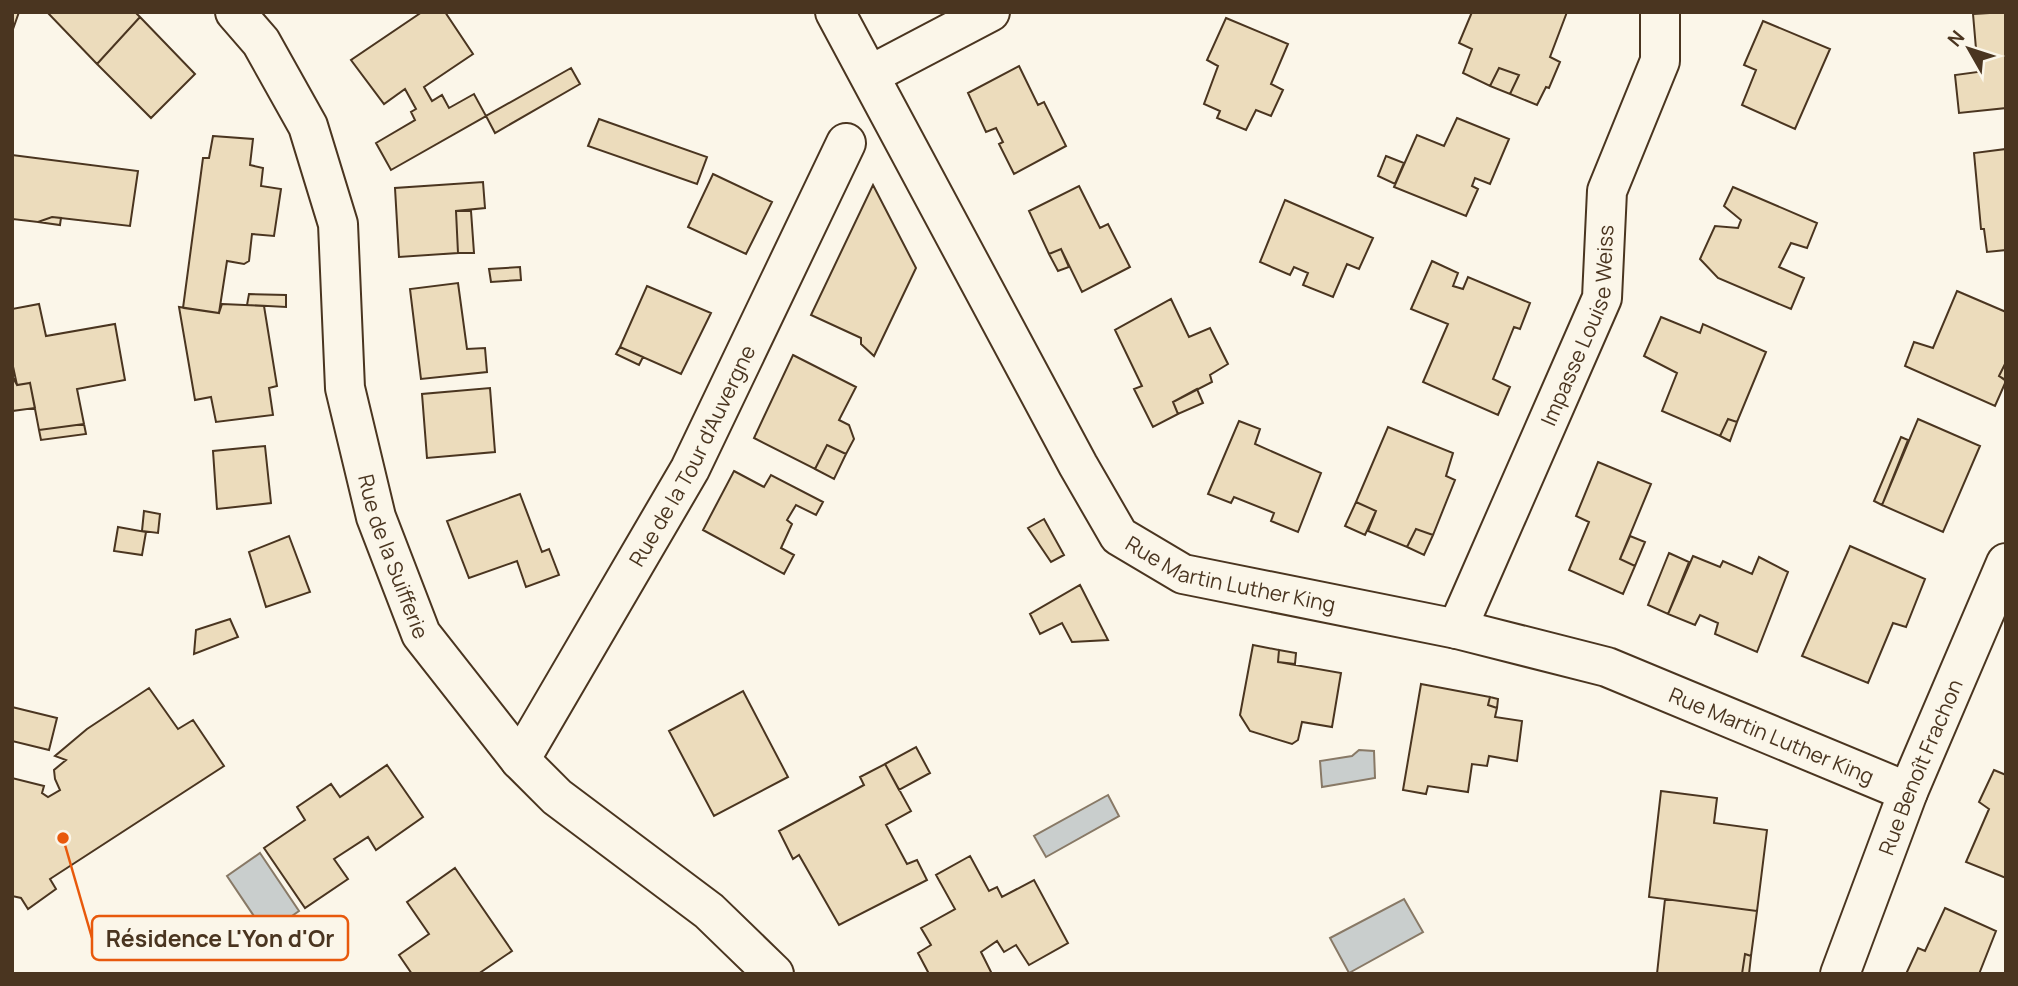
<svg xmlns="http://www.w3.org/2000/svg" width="2018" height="986" viewBox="0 0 2018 986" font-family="Manrope,sans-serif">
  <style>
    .water { fill: #c9cecd; stroke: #887966; stroke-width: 2 }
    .building { fill: #ecdcbc; stroke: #4a3520; stroke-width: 2 }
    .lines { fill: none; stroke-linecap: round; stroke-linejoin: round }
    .minor-casing { stroke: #4a3520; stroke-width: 42 }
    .minor { stroke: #fbf6e9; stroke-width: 38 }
    .labels { text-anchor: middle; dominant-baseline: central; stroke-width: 5; stroke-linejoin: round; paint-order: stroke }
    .street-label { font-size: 21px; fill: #4a3520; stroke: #fbf6e9 }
    .leader { fill: none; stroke: #e8590c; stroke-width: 2.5 }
    .callout-dot { fill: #e8590c; stroke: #fbf6e9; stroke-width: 2.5 }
    .callout { fill: #fbf6e9; stroke: #e8590c; stroke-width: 2.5 }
    .callout-label { font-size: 23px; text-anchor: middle; font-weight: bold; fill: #4a3520 }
  </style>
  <rect width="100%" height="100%" fill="#fbf6e9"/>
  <!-- water -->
  <path class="water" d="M 1359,750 L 1374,751 L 1375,778 L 1322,787 L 1320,761 L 1352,756 Z
    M 1108,795 L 1119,816 L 1046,857 L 1034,836 Z
    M 260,853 L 299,911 L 266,934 L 227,876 Z
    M 1404,899 L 1423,932 L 1349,973 L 1330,938 Z"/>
  <!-- building -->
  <path class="building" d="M 12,12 L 19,12 L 12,32 Z
    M 47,12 L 135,12 L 140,17 L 97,64 Z
    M 422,12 L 445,12 L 473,54 L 424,87 L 432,101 L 442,95 L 449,108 L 474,94 L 486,116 L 391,170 L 376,143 L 415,120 L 411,112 L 416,109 L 405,89 L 384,104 L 351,60 Z
    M 1472,12 L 1567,12 L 1550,57 L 1560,62 L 1549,88 L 1546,87 L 1537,105 L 1510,94 L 1519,75 L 1499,68 L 1490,86 L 1463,73 L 1472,49 L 1459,43 Z
    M 2006,12 L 2006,108 L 1959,113 L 1955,75 L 1978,72 L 1973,14 Z
    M 140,17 L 195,74 L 151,118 L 97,64 Z
    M 1226,18 L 1288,44 L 1271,84 L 1283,90 L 1271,116 L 1256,110 L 1246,130 L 1217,118 L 1220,111 L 1204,104 L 1218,66 L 1207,60 Z
    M 1763,21 L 1830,49 L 1795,129 L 1742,105 L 1756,70 L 1744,65 Z
    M 1019,66 L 1038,105 L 1044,102 L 1066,146 L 1014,174 L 999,144 L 1003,142 L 996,128 L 986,132 L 968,93 Z
    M 571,68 L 580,84 L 495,133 L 486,116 Z
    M 1499,68 L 1519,75 L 1510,94 L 1490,86 Z
    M 1457,118 L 1509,139 L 1490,184 L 1475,178 L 1472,186 L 1478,189 L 1466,216 L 1394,187 L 1417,135 L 1444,146 Z
    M 599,119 L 707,157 L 697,184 L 588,146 Z
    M 213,136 L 253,139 L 250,165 L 263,168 L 261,186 L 281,189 L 274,236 L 252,234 L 249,261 L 244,264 L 227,261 L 219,313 L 183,308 L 203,158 L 209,158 Z
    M 2006,149 L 2006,250 L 1987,252 L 1984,229 L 1981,229 L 1974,153 Z
    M 12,155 L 138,171 L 130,226 L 52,217 L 38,222 L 13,219 L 12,223 Z
    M 1386,156 L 1404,163 L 1395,184 L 1378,176 Z
    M 713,174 L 772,202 L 746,254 L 688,227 Z
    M 483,182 L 485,208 L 456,211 L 458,253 L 399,257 L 395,188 Z
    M 873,185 L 916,268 L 874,356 L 861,344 L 861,338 L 811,315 Z
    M 1079,186 L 1100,228 L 1108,224 L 1130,267 L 1082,292 L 1061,249 L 1049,254 L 1029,211 Z
    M 1733,187 L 1817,223 L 1807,248 L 1791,243 L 1779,267 L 1804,278 L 1791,309 L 1718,278 L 1700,259 L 1715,226 L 1738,228 L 1741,220 L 1724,206 Z
    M 1285,200 L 1373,238 L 1359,269 L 1347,264 L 1333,297 L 1303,285 L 1308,273 L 1294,267 L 1290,275 L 1260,262 Z
    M 456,211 L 471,211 L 474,253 L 458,253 Z
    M 52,217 L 61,218 L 60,225 L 38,222 Z
    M 1061,249 L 1069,267 L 1058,271 L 1049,254 Z
    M 1432,261 L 1458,273 L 1453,286 L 1463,289 L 1468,277 L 1530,303 L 1520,329 L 1514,327 L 1493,379 L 1510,387 L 1498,415 L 1423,382 L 1448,324 L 1411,309 Z
    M 520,267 L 521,280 L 491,282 L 489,269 Z
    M 458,283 L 467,349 L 485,348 L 487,372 L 421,379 L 410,289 Z
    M 647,286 L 711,313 L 681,374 L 620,347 Z
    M 1957,291 L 2006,312 L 2006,362 L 1999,376 L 2006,381 L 1995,406 L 1905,366 L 1914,342 L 1933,348 Z
    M 249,294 L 286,295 L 286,307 L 247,305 Z
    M 1171,299 L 1189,337 L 1210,328 L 1228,364 L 1210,375 L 1212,382 L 1173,402 L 1178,414 L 1153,427 L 1134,389 L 1142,386 L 1115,330 Z
    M 39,304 L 46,336 L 115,324 L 125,380 L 77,389 L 84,424 L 39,430 L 30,383 L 17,385 L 12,362 L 12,309 Z
    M 222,304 L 264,306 L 277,386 L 269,388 L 273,415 L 216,422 L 211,397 L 195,400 L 179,307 L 219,313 Z
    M 1661,317 L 1700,333 L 1703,324 L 1766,352 L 1737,422 L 1728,419 L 1720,436 L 1662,411 L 1677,373 L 1644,356 Z
    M 620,347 L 643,357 L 639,365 L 616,354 Z
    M 793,355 L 856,387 L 839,420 L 849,425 L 854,439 L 846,454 L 827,445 L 815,469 L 754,438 Z
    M 2006,362 L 2006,380 L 1999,376 Z
    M 12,376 L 17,385 L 30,383 L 35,408 L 12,411 Z
    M 490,388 L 495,452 L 427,458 L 422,394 Z
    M 1197,389 L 1203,403 L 1178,414 L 1173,402 Z
    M 1728,419 L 1737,422 L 1730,441 L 1720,436 Z
    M 1918,419 L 1980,446 L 1943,532 L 1882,505 Z
    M 1239,421 L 1260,429 L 1255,444 L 1321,473 L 1298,532 L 1271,521 L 1274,513 L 1234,497 L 1231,503 L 1208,494 Z
    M 84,424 L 86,434 L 41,440 L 39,430 Z
    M 1388,427 L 1453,453 L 1446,476 L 1455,480 L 1433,535 L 1416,529 L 1407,547 L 1368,531 L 1376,511 L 1356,502 Z
    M 1901,437 L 1908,440 L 1882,505 L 1874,501 Z
    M 827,445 L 846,454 L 834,479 L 815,469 Z
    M 265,446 L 271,503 L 217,509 L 213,451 Z
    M 1598,462 L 1651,484 L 1620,559 L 1635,566 L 1623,594 L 1569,570 L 1589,522 L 1576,516 Z
    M 734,471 L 764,487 L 771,475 L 823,502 L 816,515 L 796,505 L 787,520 L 792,524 L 781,548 L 794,555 L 784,574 L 703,530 Z
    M 520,494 L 542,552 L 549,549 L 559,575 L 526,587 L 517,561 L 469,578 L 447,521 Z
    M 1356,502 L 1376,511 L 1365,535 L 1345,526 Z
    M 144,511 L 160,514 L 158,533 L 142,531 Z
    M 1044,519 L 1064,555 L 1051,562 L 1028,528 Z
    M 118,527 L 146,532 L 142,555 L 114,551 Z
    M 1416,529 L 1433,535 L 1424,555 L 1407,547 Z
    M 289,536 L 310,592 L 266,607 L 249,552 Z
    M 1630,536 L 1645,542 L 1635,566 L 1620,559 Z
    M 1850,546 L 1925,579 L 1906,627 L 1893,623 L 1868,683 L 1802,656 Z
    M 1669,553 L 1689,562 L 1668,614 L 1648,605 Z
    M 1693,556 L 1720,567 L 1723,561 L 1752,574 L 1759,557 L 1788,572 L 1757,652 L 1715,634 L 1718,623 L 1700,615 L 1695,625 L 1668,614 Z
    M 1080,585 L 1108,640 L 1072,642 L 1062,623 L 1040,634 L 1030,614 Z
    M 230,619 L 238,637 L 194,654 L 196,630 Z
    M 1253,645 L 1279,650 L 1278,662 L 1341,673 L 1332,727 L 1302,722 L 1298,740 L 1292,744 L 1250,731 L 1240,715 Z
    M 1279,650 L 1296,653 L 1295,664 L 1278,662 Z
    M 1421,684 L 1490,697 L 1488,705 L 1497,708 L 1495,717 L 1522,721 L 1517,761 L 1489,756 L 1487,766 L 1472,764 L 1468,792 L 1428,786 L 1426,794 L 1403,790 Z
    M 149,688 L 178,729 L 193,720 L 224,766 L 50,879 L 56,889 L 28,909 L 21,898 L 12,896 L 12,778 L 44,786 L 42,793 L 48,797 L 60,790 L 55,779 L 54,770 L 66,760 L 55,756 L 87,729 Z
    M 743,691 L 788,777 L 714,816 L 669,731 Z
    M 1490,697 L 1498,699 L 1497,708 L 1488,705 Z
    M 12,707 L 57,718 L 49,750 L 12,741 Z
    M 916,747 L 930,773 L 899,790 L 885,764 Z
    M 885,764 L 911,811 L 886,825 L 907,864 L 917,860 L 927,880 L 839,925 L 799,855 L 793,859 L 779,831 L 864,785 L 860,777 Z
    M 387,765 L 423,817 L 376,850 L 368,837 L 334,859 L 348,879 L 305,908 L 264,848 L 305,820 L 297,807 L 331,784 L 340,797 Z
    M 1994,770 L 2006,775 L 2006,878 L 1966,862 L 1989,809 L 1979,802 Z
    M 1661,791 L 1717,798 L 1714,823 L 1767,830 L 1757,911 L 1649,897 Z
    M 970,856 L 989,891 L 997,887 L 1002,897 L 1034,880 L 1068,943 L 1029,965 L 1016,945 L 1004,952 L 997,941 L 981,952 L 992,974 L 925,974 L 928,972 L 918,953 L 931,945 L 921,928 L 955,909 L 936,875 Z
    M 455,868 L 512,951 L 478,974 L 412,974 L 399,955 L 429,934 L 407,902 Z
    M 1665,899 L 1757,911 L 1751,956 L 1745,954 L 1742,974 L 1657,974 Z
    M 1945,908 L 1996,931 L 1979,974 L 1906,974 L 1918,948 L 1925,951 Z
    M 1745,954 L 1751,956 L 1749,974 L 1742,974 Z"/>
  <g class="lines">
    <!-- minor casing -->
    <g class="minor-casing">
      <g id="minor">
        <path id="s1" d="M 235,12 L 261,42 L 308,126 L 338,224 L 345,388 L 376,517 L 421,634 L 520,760 L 557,797 L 709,911 L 774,974"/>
        <path id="s2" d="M 835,12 L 1078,465 L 1119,536 L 1183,574 L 1457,629 L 1607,667 L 1908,792"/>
        <path d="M 870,75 L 990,12"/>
        <path id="s3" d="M 1457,629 L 1602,298 L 1607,191 L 1660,61 L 1660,12"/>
        <path id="s4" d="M 520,760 L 690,469 L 846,143"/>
        <path id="s5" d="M 1840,974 L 1908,792 L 2006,563"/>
      </g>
    </g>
    <!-- minor -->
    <use href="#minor" class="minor"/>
  </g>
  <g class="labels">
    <!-- street labels -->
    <g class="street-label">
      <text stroke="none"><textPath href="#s3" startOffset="329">Impasse Louise Weiss</textPath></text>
      <text stroke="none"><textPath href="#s4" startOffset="350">Rue de la Tour d'Auvergne</textPath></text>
      <text stroke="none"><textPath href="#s1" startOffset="578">Rue de la Suifferie</textPath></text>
      <text stroke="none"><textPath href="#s2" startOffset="716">Rue Martin Luther King</textPath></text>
      <text stroke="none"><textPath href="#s2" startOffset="1283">Rue Martin Luther King</textPath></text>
      <text stroke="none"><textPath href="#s5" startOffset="222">Rue Benoît Frachon</textPath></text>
    </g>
  </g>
  <!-- callouts -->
  <path class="leader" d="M63 838L92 938"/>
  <circle class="callout-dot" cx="63" cy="838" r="7"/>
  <rect class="callout" x="92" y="916" width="256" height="44" rx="7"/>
  <g class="callout-label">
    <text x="220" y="947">Résidence L'Yon d'Or</text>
  </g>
  <!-- border -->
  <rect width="2018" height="986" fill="none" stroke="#4a3520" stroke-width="28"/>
  <!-- north arrow -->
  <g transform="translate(1969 49) rotate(309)" stroke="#fbf6e9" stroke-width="5" paint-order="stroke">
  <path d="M0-5L12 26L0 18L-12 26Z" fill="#4a3520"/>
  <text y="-10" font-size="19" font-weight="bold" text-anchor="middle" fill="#4a3520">N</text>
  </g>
</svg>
